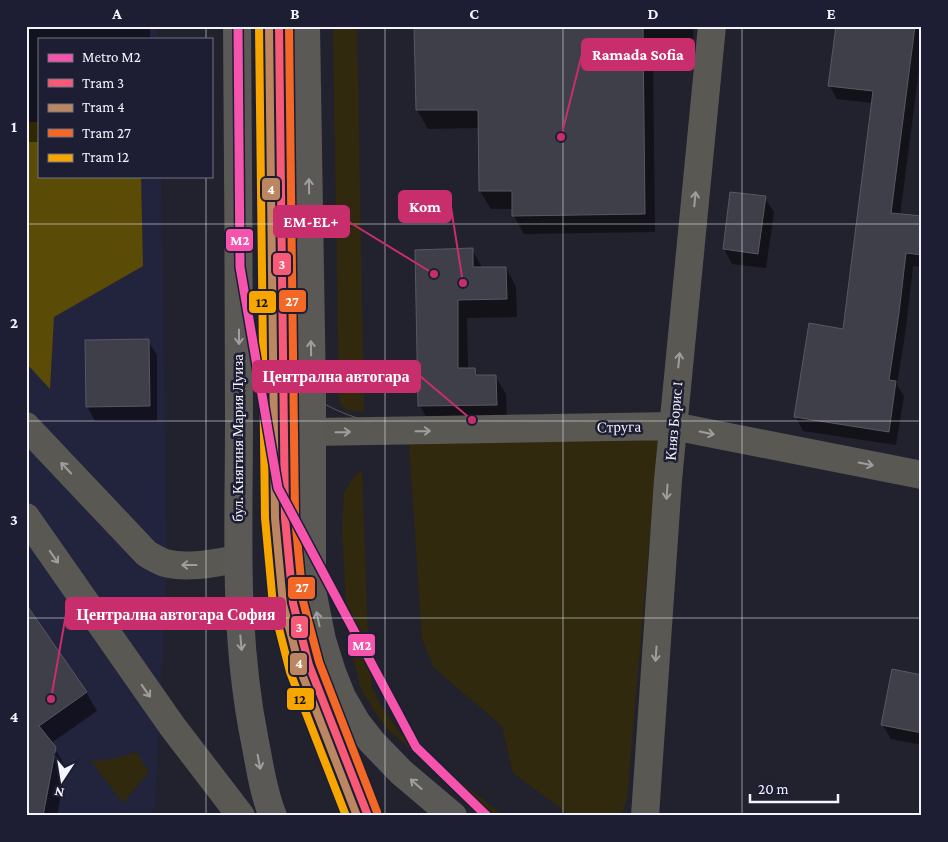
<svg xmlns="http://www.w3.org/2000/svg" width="948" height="842" viewBox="0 0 948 842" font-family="'Crimson Pro',serif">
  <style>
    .built { fill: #22233c }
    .green { fill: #30290d }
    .forest { fill: #5a4c06 }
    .shadow { fill: #0007 }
    .building { fill: #3f3f49; stroke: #575862 }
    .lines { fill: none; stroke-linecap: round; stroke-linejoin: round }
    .minor { stroke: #5a5852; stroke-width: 28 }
    .primary { stroke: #5b5955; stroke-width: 28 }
    .tram { stroke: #59595d; stroke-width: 1 }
    .tram-1-casing { stroke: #1d1e33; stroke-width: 11 }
    .tram-2-casing { stroke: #1d1e33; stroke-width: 11 }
    .tram-3-casing { stroke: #1d1e33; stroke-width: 11 }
    .tram-4-casing { stroke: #1d1e33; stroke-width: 11 }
    .tram-1 { stroke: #f75a77; stroke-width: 8 }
    .tram-2 { stroke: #bb8660; stroke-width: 8 }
    .tram-3 { stroke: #f36827; stroke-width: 8 }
    .tram-4 { stroke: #f7a600; stroke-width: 8 }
    .metro-1-casing { stroke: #1d1e33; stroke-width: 12 }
    .metro-1 { stroke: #f653ac; stroke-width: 9 }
    .oneway { stroke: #9f9fa1 }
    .oneway2 { stroke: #9f9e9f }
    .grid { fill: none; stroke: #f3f4fd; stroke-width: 1; stroke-opacity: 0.55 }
    .labels { text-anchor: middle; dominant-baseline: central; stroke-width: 5; stroke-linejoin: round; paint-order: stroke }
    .street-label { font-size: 15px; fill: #f3f4fd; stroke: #1d1e33 }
    .leader { fill: none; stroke: #c72e6b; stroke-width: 2 }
    .callout-dot { fill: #c72e6b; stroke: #1d1e33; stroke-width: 2 }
    .callout { fill: #c72e6b; stroke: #c72e6b; stroke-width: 2 }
    .callout-label { font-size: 16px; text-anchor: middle; font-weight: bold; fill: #fff }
    .line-badge { stroke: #1d1e33; stroke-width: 2 }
    .badge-label { font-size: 14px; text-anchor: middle; font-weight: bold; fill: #fff }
    .pale-badge-label { font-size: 14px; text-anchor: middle; font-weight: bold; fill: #111 }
    .neatline { fill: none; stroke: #f3f4fd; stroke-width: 2 }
    .grid-label { font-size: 16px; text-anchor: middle; font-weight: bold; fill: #f3f4fd }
  </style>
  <rect width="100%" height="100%" fill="#22222e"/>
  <!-- built -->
  <path class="built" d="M 26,26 L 158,26 L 158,39 L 39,39 L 39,176 L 161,176 L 167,562 L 155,807 L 148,816 L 26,816 Z"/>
  <!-- green -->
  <path class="green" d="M 333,26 L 357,26 L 364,412 C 351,410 341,413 339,397 Z
    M 658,438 L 627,799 L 621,816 L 571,816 L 513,773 L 502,726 L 433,667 L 422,639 L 409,442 Z
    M 362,470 L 368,639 L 372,687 L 381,706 L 400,733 L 504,816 L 487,816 L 384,726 L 361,689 L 348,639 L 342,529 L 344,492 L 354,477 Z
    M 136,752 L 149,772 L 123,803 L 91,761 C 107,761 121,757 136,752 Z"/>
  <!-- forest -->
  <path class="forest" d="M 26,122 L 39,122 L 39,176 L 141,176 L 143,266 L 54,317 L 50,389 L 26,363 Z"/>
  <!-- shadow -->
  <path class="shadow" d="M 26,26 L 150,26 L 150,39 L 39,39 L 39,142 L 26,142 Z
    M 416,26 L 693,26 L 694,59 L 653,60 L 655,232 L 524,234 L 514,216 L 514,209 L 491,209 L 480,191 L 479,128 L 428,129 L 417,110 Z
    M 837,26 L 922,26 L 922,47 L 900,215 L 922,217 L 922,267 L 913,266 L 906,328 L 897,385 L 904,396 L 896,445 L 803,431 L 796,417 L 845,330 L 872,103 L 837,99 L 829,85 Z
    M 765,198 L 774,212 L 766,268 L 732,264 L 724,249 Z
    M 472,250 L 483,269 L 506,268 L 516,287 L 517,317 L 467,318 L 468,369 L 475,369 L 479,376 L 495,376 L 506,394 L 507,423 L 430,424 L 420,406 L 416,251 Z
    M 148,341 L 157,355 L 157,421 L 95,421 L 87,406 Z
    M 26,607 L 86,692 L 97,711 L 51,743 L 66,767 L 57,816 L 32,816 Z
    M 922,676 L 922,745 L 891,739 L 882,724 Z"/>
  <!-- building -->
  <path class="building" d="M 414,26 L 643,26 L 645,214 L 512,216 L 512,191 L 479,191 L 478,110 L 416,110 Z
    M 836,26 L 915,26 L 891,213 L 922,216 L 922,255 L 906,253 L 899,313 L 889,380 L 896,381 L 889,432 L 794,417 L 809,323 L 843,329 L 873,91 L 828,86 Z
    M 730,192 L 766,196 L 758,254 L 723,249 Z
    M 473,248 L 473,267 L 506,267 L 507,299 L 458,300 L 458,368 L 475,368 L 476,375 L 496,375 L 497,405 L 418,406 L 415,250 Z
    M 149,339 L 150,406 L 86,407 L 85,340 Z
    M 26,604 L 87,692 L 39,726 L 56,747 L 43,816 L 26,816 Z
    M 892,669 L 922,675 L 922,733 L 881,725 Z"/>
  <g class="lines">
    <!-- minor -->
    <path class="minor" d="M 26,426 L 147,554 C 153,557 159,561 165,563 C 188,569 214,563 237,559
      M 312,432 L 673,426 L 922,475
      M 26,517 L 172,726 L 241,816
      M 645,816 L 668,480 L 712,26"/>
    <!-- primary -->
    <path class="primary" d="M 237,26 C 238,158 239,289 239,421 C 239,531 233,633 255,742 C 260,767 263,792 273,816
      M 306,26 L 312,395 L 312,590 L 322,640 L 332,672 L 342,697 L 357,723 L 372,742 L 401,772 L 453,816"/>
    <!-- tram -->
    <path class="tram" d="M 282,349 C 286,357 288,366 293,374 C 309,401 341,414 371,422 L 674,415 L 922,462
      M 272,559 C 283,526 295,469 322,446 C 336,435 354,427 371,422"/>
    <!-- tram-1 casing -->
    <g class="tram-1-casing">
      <path id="tram-1" d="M 279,26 L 285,518 L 293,603 L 309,665 L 368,816"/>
    </g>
    <!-- tram-2 casing -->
    <g class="tram-2-casing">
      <path id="tram-2" d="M 269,26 L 275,518 L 283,604 L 300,669 L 357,816"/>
    </g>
    <!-- tram-3 casing -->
    <g class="tram-3-casing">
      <path id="tram-3" d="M 289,26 L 295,517 L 303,601 L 319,662 L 377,812"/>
    </g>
    <!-- tram-4 casing -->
    <g class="tram-4-casing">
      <path id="tram-4" d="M 259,26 L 265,518 L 273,605 L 290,672 L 346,816"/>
    </g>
    <!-- tram-1 -->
    <use href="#tram-1" class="tram-1"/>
    <!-- tram-2 -->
    <use href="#tram-2" class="tram-2"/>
    <!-- tram-3 -->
    <use href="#tram-3" class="tram-3"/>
    <!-- tram-4 -->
    <use href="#tram-4" class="tram-4"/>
    <!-- metro-1 casing -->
    <g class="metro-1-casing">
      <path id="metro-1" d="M 238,26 L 240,267 L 278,488 L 416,747 L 487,816"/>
    </g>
    <!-- metro-1 -->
    <use href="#metro-1" class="metro-1"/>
  </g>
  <!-- one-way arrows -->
  <defs><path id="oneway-shaft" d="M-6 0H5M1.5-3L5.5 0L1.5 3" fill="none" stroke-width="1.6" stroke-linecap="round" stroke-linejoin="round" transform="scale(1.25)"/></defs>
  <g class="oneway">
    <use href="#oneway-shaft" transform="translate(309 186) rotate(-91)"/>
    <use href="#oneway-shaft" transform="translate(239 337) rotate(90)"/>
    <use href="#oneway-shaft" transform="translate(311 348) rotate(-91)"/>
    <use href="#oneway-shaft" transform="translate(318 619) rotate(-102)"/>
    <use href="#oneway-shaft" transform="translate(241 643) rotate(85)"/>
    <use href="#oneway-shaft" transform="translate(259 762) rotate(79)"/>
    <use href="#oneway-shaft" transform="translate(416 784) rotate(-139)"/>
  </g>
  <g class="oneway2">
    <use href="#oneway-shaft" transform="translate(695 199) rotate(-84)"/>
    <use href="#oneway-shaft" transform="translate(679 360) rotate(-84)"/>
    <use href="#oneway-shaft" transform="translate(423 431) rotate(-1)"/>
    <use href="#oneway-shaft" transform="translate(343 432) rotate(-1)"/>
    <use href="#oneway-shaft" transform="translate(707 433) rotate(11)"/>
    <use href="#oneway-shaft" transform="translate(866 464) rotate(11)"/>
    <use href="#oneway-shaft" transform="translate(66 468) rotate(-133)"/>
    <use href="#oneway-shaft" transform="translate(667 492) rotate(94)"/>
    <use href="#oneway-shaft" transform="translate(54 557) rotate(55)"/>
    <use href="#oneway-shaft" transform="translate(189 565) rotate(180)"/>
    <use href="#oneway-shaft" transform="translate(656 654) rotate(94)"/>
    <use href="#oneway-shaft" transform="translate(146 691) rotate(55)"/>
  </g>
  <!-- grid -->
  <path class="grid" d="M 206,26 L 206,39M 385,26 L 385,816M 563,26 L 563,816M 742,26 L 742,816M 206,176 L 206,816M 26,224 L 922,224M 26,421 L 922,421M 26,618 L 922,618"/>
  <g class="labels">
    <!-- street labels -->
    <g class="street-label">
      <text transform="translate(674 421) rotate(-85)">Княз Борис I</text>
      <text transform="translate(619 427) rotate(-1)">Струга</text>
      <text transform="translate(238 438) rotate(-90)">бул. Княгиня Мария Луиза</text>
    </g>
  </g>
  <!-- callouts -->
  <path class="leader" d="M561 137L582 54M463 283L451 207M434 274L349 222M472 420L420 376M51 699L66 614"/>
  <g class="callout-dot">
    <circle cx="561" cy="137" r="5"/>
    <circle cx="463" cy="283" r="5"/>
    <circle cx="434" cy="274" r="5"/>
    <circle cx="472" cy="420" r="5"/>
    <circle cx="51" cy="699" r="5"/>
  </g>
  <g class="callout">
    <rect x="582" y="39" width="112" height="31" rx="5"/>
    <rect x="399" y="191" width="52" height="31" rx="5"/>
    <rect x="274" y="206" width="75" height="31" rx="5"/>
    <rect x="253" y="361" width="167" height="31" rx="5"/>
    <rect x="66" y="598" width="219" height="31" rx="5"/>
  </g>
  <g class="callout-label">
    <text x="638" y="60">Ramada Sofia</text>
    <text x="425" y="212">Kom</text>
    <text x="311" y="227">EM-EL+</text>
    <text x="336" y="382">Централна автогара</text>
    <text x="176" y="620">Централна автогара София</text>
  </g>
  <g class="line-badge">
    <rect x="261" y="177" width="20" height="24" rx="5" fill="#bb8660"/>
    <rect x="225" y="228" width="29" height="24" rx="5" fill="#f653ac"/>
    <rect x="272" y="252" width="20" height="24" rx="5" fill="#f75a77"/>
    <rect x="278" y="289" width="29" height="24" rx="5" fill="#f36827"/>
    <rect x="248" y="290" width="29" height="24" rx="5" fill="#f7a600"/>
    <rect x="287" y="576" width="29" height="24" rx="5" fill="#f36827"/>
    <rect x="290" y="615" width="19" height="24" rx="5" fill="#f75a77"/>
    <rect x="347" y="633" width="29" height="24" rx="5" fill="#f653ac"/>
    <rect x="289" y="652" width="19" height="24" rx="5" fill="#bb8660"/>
    <rect x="286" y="687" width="29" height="24" rx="5" fill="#f7a600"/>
  </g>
  <g class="badge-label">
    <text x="271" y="194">4</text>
    <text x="240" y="245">M2</text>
    <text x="282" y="269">3</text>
    <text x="292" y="306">27</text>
    <text x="302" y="592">27</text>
    <text x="299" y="632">3</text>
    <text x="362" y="650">M2</text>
    <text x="299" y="668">4</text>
  </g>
  <g class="pale-badge-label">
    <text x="262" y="307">12</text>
    <text x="300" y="704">12</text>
  </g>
  <!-- border -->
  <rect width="948" height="842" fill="none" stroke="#1d1e33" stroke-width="55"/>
  <!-- legend -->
  <rect x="38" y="38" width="175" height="140" fill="#1d1e33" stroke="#737484"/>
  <rect x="48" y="54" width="25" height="8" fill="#f653ac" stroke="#737484"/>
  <text x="82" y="62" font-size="15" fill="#f3f4fd">Metro M2</text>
  <rect x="48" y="79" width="25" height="8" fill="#f75a77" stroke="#737484"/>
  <text x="82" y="88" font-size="15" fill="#f3f4fd">Tram 3</text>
  <rect x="48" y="104" width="25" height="8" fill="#bb8660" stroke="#737484"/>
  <text x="82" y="112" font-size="15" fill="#f3f4fd">Tram 4</text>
  <rect x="48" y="129" width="25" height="8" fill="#f36827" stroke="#737484"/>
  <text x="82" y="138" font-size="15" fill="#f3f4fd">Tram 27</text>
  <rect x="48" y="154" width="25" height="8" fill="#f7a600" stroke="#737484"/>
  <text x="82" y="162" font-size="15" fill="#f3f4fd">Tram 12</text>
  <!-- north arrow -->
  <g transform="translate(62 780) rotate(192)" stroke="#1d1e33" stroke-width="4" paint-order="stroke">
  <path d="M0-4L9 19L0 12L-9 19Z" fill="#f3f4fd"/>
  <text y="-8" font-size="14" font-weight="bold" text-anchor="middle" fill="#f3f4fd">N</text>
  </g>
  <!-- scale -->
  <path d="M750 794v8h88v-8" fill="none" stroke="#f3f4fd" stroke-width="2.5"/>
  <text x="758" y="794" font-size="15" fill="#f3f4fd" stroke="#1d1e33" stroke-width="4" paint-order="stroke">20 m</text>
  <rect x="28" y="28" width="892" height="786" class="neatline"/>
  <g class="grid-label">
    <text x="117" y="19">A</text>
    <text x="295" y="19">B</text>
    <text x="474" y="19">C</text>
    <text x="653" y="19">D</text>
    <text x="831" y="19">E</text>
    <text x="14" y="132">1</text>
    <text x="14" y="328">2</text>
    <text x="14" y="525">3</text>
    <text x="14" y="722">4</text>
  </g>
</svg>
